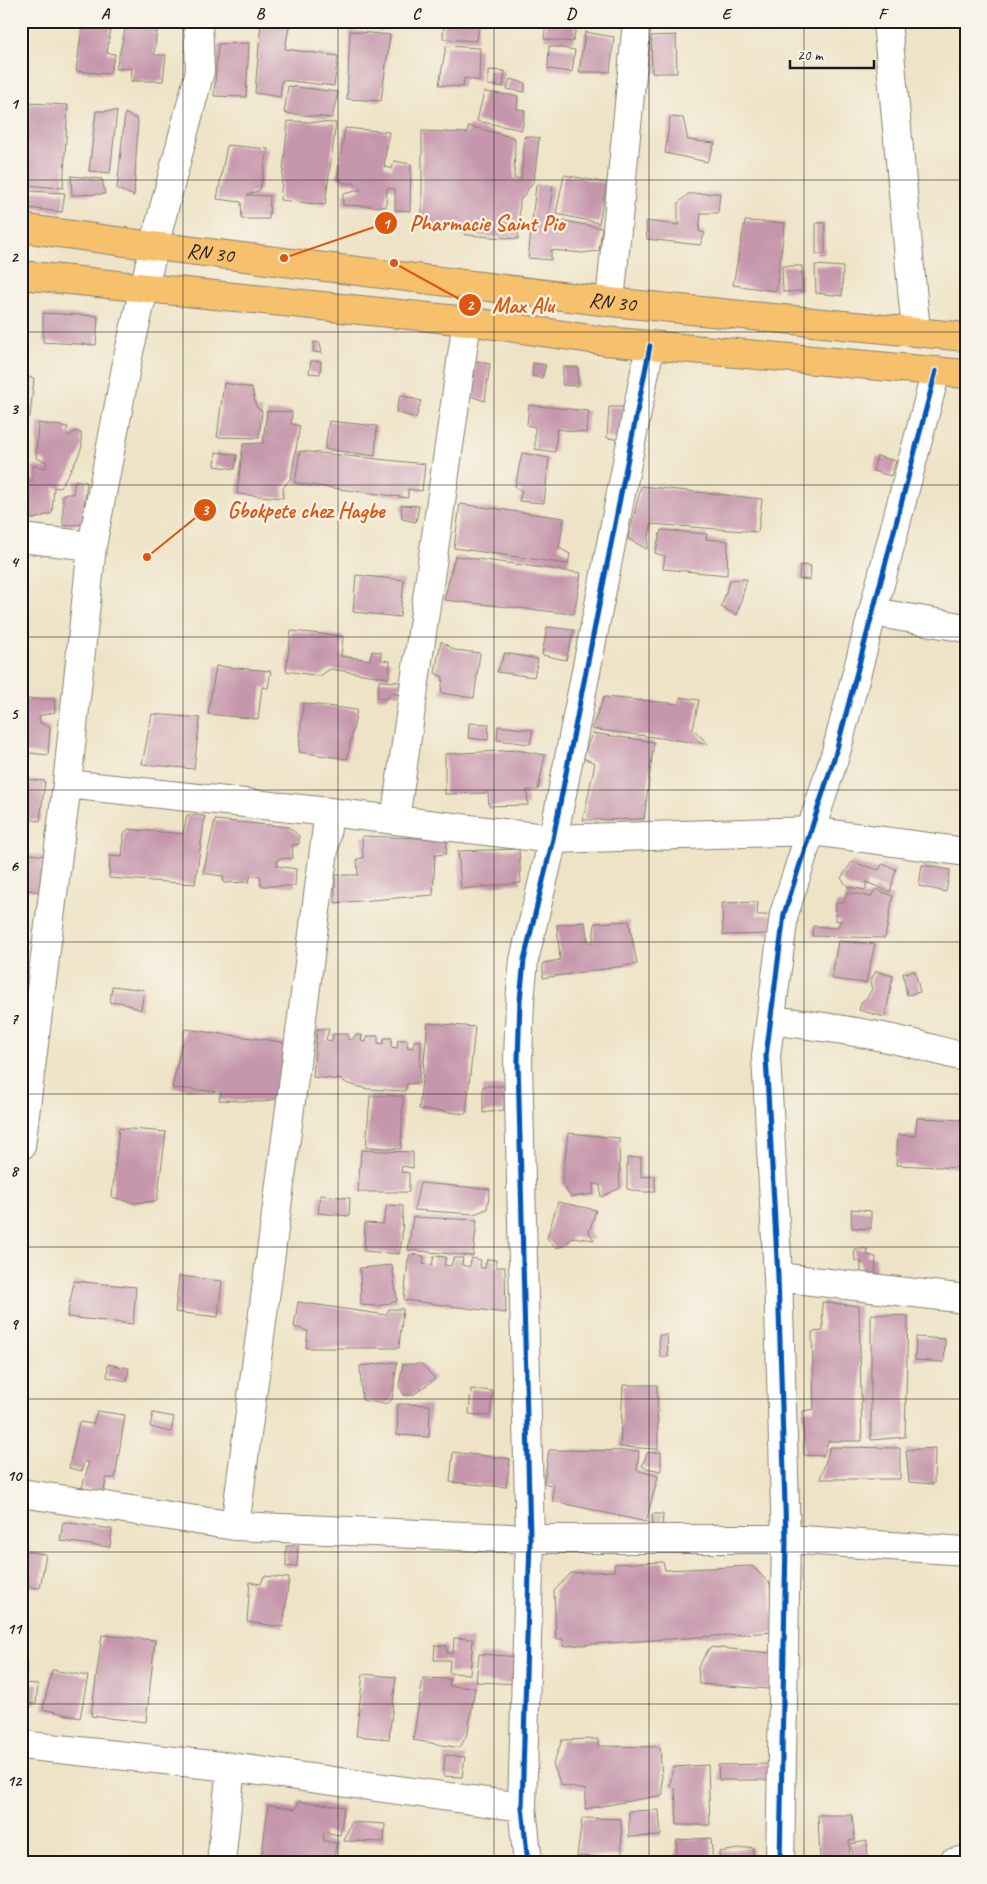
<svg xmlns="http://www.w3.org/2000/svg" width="987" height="1884" viewBox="0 0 987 1884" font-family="Caveat,sans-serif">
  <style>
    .building { fill: #c697ac }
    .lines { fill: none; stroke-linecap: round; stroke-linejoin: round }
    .street-casing { stroke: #858071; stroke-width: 30 }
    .primary-casing { stroke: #858071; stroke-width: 30 }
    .street { stroke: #fff; stroke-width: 28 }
    .primary { stroke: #f7c06c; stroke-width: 28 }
    .cycleway-casing { stroke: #f7f3e8; stroke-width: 8 }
    .cycleway { stroke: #0057b8; stroke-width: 5 }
    .grid { fill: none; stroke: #1c1c1c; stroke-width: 1; stroke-opacity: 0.55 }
    .labels { text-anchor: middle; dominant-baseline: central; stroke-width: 4.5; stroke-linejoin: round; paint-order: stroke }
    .street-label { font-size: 21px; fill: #1c1c1c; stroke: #f7f3e8 }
    .leader { fill: none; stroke: #de560d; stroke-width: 2 }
    .callout-dot { fill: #de560d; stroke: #f7f3e8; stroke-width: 2 }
    .mark-label { font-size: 15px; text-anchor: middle; font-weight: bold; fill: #fff }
    .callout-label { font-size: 22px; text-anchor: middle; font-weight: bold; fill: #de560d; stroke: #f7f3e8; stroke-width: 4.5; stroke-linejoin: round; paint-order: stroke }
    .neatline { fill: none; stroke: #1c1c1c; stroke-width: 2 }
    .grid-label { font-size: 16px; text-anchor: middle; font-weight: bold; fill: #1c1c1c }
  </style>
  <rect width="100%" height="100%" fill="#f7f3e8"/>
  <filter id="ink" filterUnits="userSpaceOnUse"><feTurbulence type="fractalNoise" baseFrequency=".02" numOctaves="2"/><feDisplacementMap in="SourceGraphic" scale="10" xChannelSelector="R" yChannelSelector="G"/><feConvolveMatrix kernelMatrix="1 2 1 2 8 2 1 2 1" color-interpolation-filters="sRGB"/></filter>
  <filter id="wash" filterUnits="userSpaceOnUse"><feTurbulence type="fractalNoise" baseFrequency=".0096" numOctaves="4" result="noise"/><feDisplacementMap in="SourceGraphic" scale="20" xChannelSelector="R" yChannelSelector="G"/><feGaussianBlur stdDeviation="1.12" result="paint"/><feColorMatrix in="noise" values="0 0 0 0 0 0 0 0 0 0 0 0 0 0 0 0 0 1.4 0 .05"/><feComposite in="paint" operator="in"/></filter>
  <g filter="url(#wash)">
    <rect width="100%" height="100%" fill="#eee3c6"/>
    <g id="blocks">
      <!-- building -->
      <path class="building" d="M 83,21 L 112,21 L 107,53 L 115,54 L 110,74 L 76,71 Z
        M 127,21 L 158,21 L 154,55 L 166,55 L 163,81 L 131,81 L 132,68 L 116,69 Z
        M 261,21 L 290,21 L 285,49 L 338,56 L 334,86 L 282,80 L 280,97 L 255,93 Z
        M 344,21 L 384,21 L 383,30 Z
        M 444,21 L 480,21 L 477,41 L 443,39 Z
        M 546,23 L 576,27 L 573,42 L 544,39 Z
        M 350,31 L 390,35 L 381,101 L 347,99 Z
        M 585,32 L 614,37 L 610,72 L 579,72 Z
        M 676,35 L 677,73 L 652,73 L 651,36 Z
        M 249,43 L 246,97 L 214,96 L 218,44 Z
        M 446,46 L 480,48 L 479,81 L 464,78 L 463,87 L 439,85 Z
        M 549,46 L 575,50 L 572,72 L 548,69 Z
        M 488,70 L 505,71 L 503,87 L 488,85 Z
        M 510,79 L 525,83 L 525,92 L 507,89 Z
        M 288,86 L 338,92 L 332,118 L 284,113 Z
        M 484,92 L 518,96 L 517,109 L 525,110 L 522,130 L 477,121 Z
        M 29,103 L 68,105 L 63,188 L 24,185 Z
        M 96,111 L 117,111 L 110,173 L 89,171 Z
        M 125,113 L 138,120 L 134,196 L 117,189 Z
        M 670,117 L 683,118 L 688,140 L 715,143 L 707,162 L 665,153 Z
        M 288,121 L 336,123 L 325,205 L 280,200 Z
        M 469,126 L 515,138 L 514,178 L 521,179 L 525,136 L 539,138 L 534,181 L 520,201 L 518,239 L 466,235 L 455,227 L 422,225 L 422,131 L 467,133 Z
        M 345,128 L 389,132 L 384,166 L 392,169 L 394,161 L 411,164 L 410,211 L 395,210 L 395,189 L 387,188 L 386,207 L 343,205 L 343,194 L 361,190 L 354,183 L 344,183 L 337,177 Z
        M 227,145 L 268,149 L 260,190 L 247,195 L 270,196 L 269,219 L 242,219 L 241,202 L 217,199 Z
        M 564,175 L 607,183 L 599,223 L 556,214 Z
        M 71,176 L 102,179 L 105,194 L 72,195 Z
        M 536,185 L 553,186 L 548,218 L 602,228 L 599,251 L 582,253 L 551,250 L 551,260 L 528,258 Z
        M 28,191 L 65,193 L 62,212 L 28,208 Z
        M 720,193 L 718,213 L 701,213 L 699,231 L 705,233 L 700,245 L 647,239 L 646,221 L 678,225 L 678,203 L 688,194 Z
        M 745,221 L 785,223 L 776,291 L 733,285 Z
        M 816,223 L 825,223 L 825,254 L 816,254 Z
        M 815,265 L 843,267 L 842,296 L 816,293 Z
        M 782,266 L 802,266 L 802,291 L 783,292 Z
        M 43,313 L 98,316 L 96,345 L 43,342 Z
        M 314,342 L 320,343 L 322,353 L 313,352 Z
        M 311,361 L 321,361 L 320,374 L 309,373 Z
        M 476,361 L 490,364 L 485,401 L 470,396 Z
        M 533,363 L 546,365 L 542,378 L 532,376 Z
        M 563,367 L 578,367 L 578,386 L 562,385 Z
        M 21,377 L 34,378 L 30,417 L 21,418 Z
        M 224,383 L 252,388 L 256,407 L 262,411 L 259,438 L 217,437 Z
        M 400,395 L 421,401 L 416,418 L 396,412 Z
        M 529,405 L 589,411 L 586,433 L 557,429 L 555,452 L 535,449 L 535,427 L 527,425 Z
        M 609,407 L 623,407 L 622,440 L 607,438 Z
        M 267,411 L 292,412 L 291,424 L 300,426 L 291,478 L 283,488 L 283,498 L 237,494 L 243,444 L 263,443 Z
        M 329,421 L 377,426 L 375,456 L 325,449 Z
        M 38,423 L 68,427 L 66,432 L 69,436 L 76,431 L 81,433 L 82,446 L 77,459 L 60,488 L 54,487 L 52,513 L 34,519 L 24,518 L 27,484 L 33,480 L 33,466 L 46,468 L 47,462 L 36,458 Z
        M 300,451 L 425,464 L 422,491 L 408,489 L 408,498 L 295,483 Z
        M 216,452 L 237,455 L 235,469 L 215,466 Z
        M 522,453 L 549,458 L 544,503 L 519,501 L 522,491 L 515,487 Z
        M 877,456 L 896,461 L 891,476 L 873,471 Z
        M 75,480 L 87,482 L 82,524 L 63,526 L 63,494 L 73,494 Z
        M 641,486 L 762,499 L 758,532 L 651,524 L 647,549 L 628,539 Z
        M 460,504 L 564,518 L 559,548 L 570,554 L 568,564 L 454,548 Z
        M 401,505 L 419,506 L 416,522 L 402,519 Z
        M 661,530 L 707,534 L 706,539 L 728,541 L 727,575 L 663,569 L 665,556 L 655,553 Z
        M 455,556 L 581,573 L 574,614 L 444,600 Z
        M 800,565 L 811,566 L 810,580 L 799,579 Z
        M 356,575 L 404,580 L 400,617 L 353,612 Z
        M 747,579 L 737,615 L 721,607 L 730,580 Z
        M 547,627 L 574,630 L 566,660 L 542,655 Z
        M 291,631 L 343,636 L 341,656 L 370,660 L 372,651 L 381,652 L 381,660 L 390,661 L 389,678 L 330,669 L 320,676 L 286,671 Z
        M 441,641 L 454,650 L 480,653 L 474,698 L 441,693 L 443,677 L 435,673 Z
        M 505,653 L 538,659 L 534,677 L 497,672 Z
        M 216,666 L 271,671 L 268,688 L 262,687 L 258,719 L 208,714 Z
        M 379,681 L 402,682 L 400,695 L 392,693 L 386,699 L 377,698 Z
        M 604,697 L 680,704 L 680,697 L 699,700 L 693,729 L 708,744 L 591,729 Z
        M 21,699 L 54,699 L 55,712 L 39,716 L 40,723 L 50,727 L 48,755 L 21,752 Z
        M 303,703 L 357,710 L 347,759 L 299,752 Z
        M 152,714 L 200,718 L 194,769 L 142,764 Z
        M 469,723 L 489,724 L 488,740 L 468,738 Z
        M 498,726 L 533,730 L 530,744 L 497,740 Z
        M 592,733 L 654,742 L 644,819 L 583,820 L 595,763 L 583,758 Z
        M 516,750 L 545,755 L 538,790 L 527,790 L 528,805 L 489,806 L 488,793 L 445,794 L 445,754 Z
        M 21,779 L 45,781 L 40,821 L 21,818 Z
        M 187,815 L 205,816 L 195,884 L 109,878 L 110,856 L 122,857 L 124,833 L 128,829 L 183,834 Z
        M 215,820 L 289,827 L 299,836 L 299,844 L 292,845 L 293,858 L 278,859 L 277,866 L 296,869 L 295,886 L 261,886 L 260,876 L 251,875 L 249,882 L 224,883 L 223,876 L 203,873 Z
        M 362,836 L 447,839 L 446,854 L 435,855 L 433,895 L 335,903 L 335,875 L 358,875 L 357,859 L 363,858 Z
        M 519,849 L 521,883 L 461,889 L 458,851 Z
        M 21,853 L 46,856 L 41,892 L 21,889 Z
        M 852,862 L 879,870 L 882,864 L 896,869 L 890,892 L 866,882 L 866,890 L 848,887 L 841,878 Z
        M 922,865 L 950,870 L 946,892 L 919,886 Z
        M 875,889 L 893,896 L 885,938 L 812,936 L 813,926 L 837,928 L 841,921 L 835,920 L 836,903 L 844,903 L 847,892 L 871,897 Z
        M 758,902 L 757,915 L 773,915 L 771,934 L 723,935 L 722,903 Z
        M 629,921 L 637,964 L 543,978 L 543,963 L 560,960 L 557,925 L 585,922 L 588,942 L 593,942 L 595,923 Z
        M 838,941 L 875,944 L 866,983 L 832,979 Z
        M 21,948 L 25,948 L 23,976 L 21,976 Z
        M 876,971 L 893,976 L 885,1017 L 859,1010 L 862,1001 L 867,998 L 872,989 L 870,982 Z
        M 915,971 L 920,992 L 907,995 L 903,973 Z
        M 112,986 L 144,990 L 141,1010 L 120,1002 L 110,1003 Z
        M 428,1023 L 475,1027 L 466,1114 L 419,1109 Z
        M 185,1029 L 282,1042 L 288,1046 L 278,1098 L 264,1102 L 219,1100 L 221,1092 L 172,1088 Z
        M 317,1029 L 329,1029 L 326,1040 L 332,1041 L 333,1034 L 348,1034 L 348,1040 L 353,1039 L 355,1035 L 362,1035 L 361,1041 L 366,1042 L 368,1036 L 378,1036 L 378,1043 L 383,1044 L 384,1038 L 392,1038 L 391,1047 L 397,1048 L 398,1040 L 408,1040 L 407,1047 L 413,1048 L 414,1041 L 421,1041 L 419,1083 L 407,1084 L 405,1091 L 368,1089 L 348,1084 L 342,1080 L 313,1077 Z
        M 483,1086 L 504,1086 L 504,1110 L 483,1113 Z
        M 370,1096 L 403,1096 L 401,1149 L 366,1147 Z
        M 917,1118 L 965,1120 L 962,1168 L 896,1165 L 898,1135 L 915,1136 Z
        M 119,1128 L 166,1132 L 157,1201 L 134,1203 L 112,1197 Z
        M 568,1133 L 619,1138 L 620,1188 L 601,1197 L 600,1185 L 593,1184 L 593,1194 L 571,1197 L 562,1183 Z
        M 361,1150 L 413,1152 L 413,1168 L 402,1166 L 401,1172 L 409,1173 L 409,1192 L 358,1192 Z
        M 641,1157 L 641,1177 L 655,1176 L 655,1192 L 641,1192 L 627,1189 L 627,1158 Z
        M 420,1183 L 490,1189 L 487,1209 L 474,1214 L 414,1210 Z
        M 320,1195 L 350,1198 L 349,1216 L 318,1213 Z
        M 558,1202 L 596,1210 L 589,1232 L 594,1240 L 573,1237 L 564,1246 L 555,1248 L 547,1238 Z
        M 387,1205 L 403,1206 L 402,1240 L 399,1254 L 364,1251 L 365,1223 L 383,1224 Z
        M 851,1209 L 871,1211 L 871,1229 L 852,1228 Z
        M 413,1217 L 477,1220 L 473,1256 L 408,1250 Z
        M 854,1249 L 868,1249 L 867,1255 L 876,1257 L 875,1278 L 861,1277 L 861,1261 L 855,1261 Z
        M 410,1254 L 424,1256 L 423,1264 L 432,1265 L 434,1256 L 446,1257 L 444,1265 L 451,1266 L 453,1258 L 463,1258 L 462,1265 L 469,1267 L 472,1258 L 481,1260 L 480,1268 L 485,1268 L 487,1259 L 496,1260 L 496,1267 L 505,1267 L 506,1313 L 404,1300 L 408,1261 Z
        M 392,1265 L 397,1301 L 378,1306 L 361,1305 L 360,1268 Z
        M 179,1276 L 222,1281 L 218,1317 L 175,1312 Z
        M 74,1281 L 136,1287 L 133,1324 L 67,1317 Z
        M 298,1302 L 386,1315 L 389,1309 L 403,1309 L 399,1348 L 306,1348 L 308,1331 L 294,1327 Z
        M 822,1302 L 859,1306 L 862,1441 L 828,1441 L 823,1456 L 804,1455 L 803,1411 L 814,1409 L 812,1332 L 823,1331 Z
        M 871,1314 L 908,1316 L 905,1437 L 871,1440 Z
        M 659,1335 L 667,1335 L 668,1357 L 660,1357 Z
        M 916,1337 L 945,1339 L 944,1362 L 915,1360 Z
        M 397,1362 L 392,1400 L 385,1404 L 362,1400 L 360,1366 Z
        M 108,1364 L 129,1368 L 127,1381 L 107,1377 Z
        M 403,1364 L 422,1364 L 435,1379 L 413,1395 L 404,1395 L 399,1386 Z
        M 623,1385 L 657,1385 L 658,1449 L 620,1447 Z
        M 471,1389 L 493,1391 L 490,1416 L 469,1414 Z
        M 398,1404 L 430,1405 L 429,1437 L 397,1435 Z
        M 97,1411 L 125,1415 L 115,1478 L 106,1478 L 104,1492 L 82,1488 L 89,1463 L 84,1461 L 82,1471 L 69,1468 L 79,1422 L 93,1424 Z
        M 153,1413 L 174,1417 L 171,1432 L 150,1427 Z
        M 830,1447 L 900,1448 L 900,1479 L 820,1479 Z
        M 935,1448 L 934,1484 L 909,1482 L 906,1450 Z
        M 549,1450 L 639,1451 L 637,1470 L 658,1476 L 646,1522 L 553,1501 L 553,1486 L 544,1483 Z
        M 453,1452 L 510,1459 L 506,1487 L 450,1482 Z
        M 661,1452 L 661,1471 L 646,1468 L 642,1466 L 647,1453 Z
        M 652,1514 L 663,1514 L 662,1531 L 653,1530 Z
        M 63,1522 L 112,1529 L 110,1547 L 60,1541 Z
        M 286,1546 L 298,1546 L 297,1566 L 286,1567 Z
        M 21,1551 L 46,1554 L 40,1588 L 21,1586 Z
        M 663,1562 L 665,1570 L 752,1566 L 770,1584 L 775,1632 L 564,1646 L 563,1639 L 556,1639 L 554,1591 L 571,1573 L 614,1571 L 614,1564 Z
        M 264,1576 L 289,1578 L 283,1627 L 247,1622 L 250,1582 L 261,1584 Z
        M 102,1635 L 155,1640 L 146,1722 L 91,1716 Z
        M 454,1638 L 473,1639 L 470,1674 L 449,1673 L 450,1660 L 434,1660 L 435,1645 L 447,1646 L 447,1653 L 453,1653 Z
        M 710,1647 L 771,1653 L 769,1689 L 699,1684 L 698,1667 Z
        M 479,1654 L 520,1657 L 518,1684 L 476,1682 Z
        M 21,1663 L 27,1664 L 25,1683 L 38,1684 L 36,1704 L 21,1703 Z
        M 52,1670 L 88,1676 L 80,1718 L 43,1709 Z
        M 363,1674 L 396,1677 L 389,1739 L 356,1736 Z
        M 423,1678 L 450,1679 L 449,1686 L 475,1688 L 468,1732 L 460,1748 L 413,1740 Z
        M 598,1739 L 598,1746 L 660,1747 L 663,1795 L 585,1809 L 586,1790 L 561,1785 L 553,1764 L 562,1740 Z
        M 445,1755 L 465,1757 L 462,1777 L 443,1776 Z
        M 770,1764 L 771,1780 L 719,1780 L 718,1765 Z
        M 708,1765 L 710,1825 L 677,1825 L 675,1789 L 670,1785 L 673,1767 Z
        M 299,1801 L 344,1807 L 340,1835 L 323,1832 L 324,1841 L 336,1843 L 334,1863 L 261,1863 L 268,1805 L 296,1809 Z
        M 659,1810 L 661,1836 L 629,1837 L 629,1811 Z
        M 818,1815 L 852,1815 L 855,1840 L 849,1841 L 850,1860 L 820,1859 Z
        M 582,1818 L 621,1819 L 622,1856 L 577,1857 Z
        M 351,1822 L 385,1824 L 384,1842 L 344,1841 Z
        M 711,1838 L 713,1863 L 675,1863 L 677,1840 Z
        M 867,1841 L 868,1863 L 854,1863 L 851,1844 Z
        M 752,1847 L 755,1863 L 721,1863 L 719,1852 Z
        M 670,1856 L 670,1863 L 650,1863 L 650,1858 Z"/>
    </g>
  </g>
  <g filter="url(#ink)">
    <use href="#blocks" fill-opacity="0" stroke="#858071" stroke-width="1"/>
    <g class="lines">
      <!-- street casing -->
      <g class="street-casing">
        <path id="street" d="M 887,21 L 916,332
          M 610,302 L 637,21
          M 21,538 L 92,546
          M 873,612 L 966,628
          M 67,784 L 329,812 L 553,839 L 811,831 L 966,852
          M 395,820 L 467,321
          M 771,1020 C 818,1026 864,1032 910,1043 C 929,1047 947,1054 966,1057
          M 21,1146 L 67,784 L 92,546 L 129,352 L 154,246 L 200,71 L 198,21
          M 778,1277 L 966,1299
          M 21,1493 L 235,1526 L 530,1539 L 786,1539 L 966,1551
          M 235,1526 L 329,812
          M 21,1745 L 231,1767 L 522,1807
          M 221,1863 L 231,1767
          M 528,1863 L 522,1807 L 530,1539 L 518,1061 L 520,1000 L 524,960 L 553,839 L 650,346
          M 780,1863 L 786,1539 L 778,1277 L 766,1056 L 784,914 L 836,752 L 936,371
          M 952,1863 L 966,1860"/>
      </g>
      <!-- primary casing -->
      <g class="primary-casing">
        <g id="primary">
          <path id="s1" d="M 21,228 L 154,246 L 610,302 L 966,337"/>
          <path d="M 21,275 L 467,321 L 605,341 L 966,374"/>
        </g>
      </g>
      <!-- street -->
      <use href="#street" class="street"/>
      <!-- primary -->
      <use href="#primary" class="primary"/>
      <!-- cycleway casing -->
      <g class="cycleway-casing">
        <path id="cycleway" d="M 528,1863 L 522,1807 L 530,1539 L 518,1061 L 520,1000 L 524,960 L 553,839 L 650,346
          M 780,1863 L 786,1539 L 778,1277 L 766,1056 L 784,914 L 836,752 L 936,371"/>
      </g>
      <!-- cycleway -->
      <use href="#cycleway" class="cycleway"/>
    </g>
  </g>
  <!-- grid -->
  <path class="grid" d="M 183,21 L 183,1863M 338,21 L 338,1863M 494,21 L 494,1863M 649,21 L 649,1863M 804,21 L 804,1863M 21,180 L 966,180M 21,332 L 966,332M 21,485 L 966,485M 21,637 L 966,637M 21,790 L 966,790M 21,942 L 966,942M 21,1094 L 966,1094M 21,1247 L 966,1247M 21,1399 L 966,1399M 21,1552 L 966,1552M 21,1704 L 966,1704"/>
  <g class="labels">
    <!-- street labels -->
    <g class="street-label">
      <text stroke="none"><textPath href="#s1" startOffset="191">RN 30</textPath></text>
      <text stroke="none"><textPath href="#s1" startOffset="596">RN 30</textPath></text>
    </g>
  </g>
  <!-- callouts -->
  <path class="leader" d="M284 258L386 223M394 263L470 305M147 557L205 510"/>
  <g class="callout-dot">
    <circle cx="284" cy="258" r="5"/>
    <circle cx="394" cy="263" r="5"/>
    <circle cx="147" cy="557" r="5"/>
    <circle cx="386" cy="223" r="12"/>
    <circle cx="470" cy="305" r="12"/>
    <circle cx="205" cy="510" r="12"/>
  </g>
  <g class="mark-label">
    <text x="386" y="229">1</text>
    <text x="470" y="310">2</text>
    <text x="205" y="515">3</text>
  </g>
  <g class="callout-label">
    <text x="487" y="231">Pharmacie Saint Pio</text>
    <text x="523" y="313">Max Alu</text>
    <text x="306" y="518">Gbokpete chez Hagbe</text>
  </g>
  <!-- margin -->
  <rect width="987" height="1884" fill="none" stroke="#f7f3e8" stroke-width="55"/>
  <!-- scale -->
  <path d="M790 60v8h84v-8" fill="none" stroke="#1c1c1c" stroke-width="2.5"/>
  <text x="797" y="60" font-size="15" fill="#1c1c1c" stroke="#f7f3e8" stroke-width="4" paint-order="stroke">20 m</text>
  <rect x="28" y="28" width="932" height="1828" class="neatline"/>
  <g class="grid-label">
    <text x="105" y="19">A</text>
    <text x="260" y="19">B</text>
    <text x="416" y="19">C</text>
    <text x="571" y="19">D</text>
    <text x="726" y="19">E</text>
    <text x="882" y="19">F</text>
    <text x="14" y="109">1</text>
    <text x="14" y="262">2</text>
    <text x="14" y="414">3</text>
    <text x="14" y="567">4</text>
    <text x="14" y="719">5</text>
    <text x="14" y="871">6</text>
    <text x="14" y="1024">7</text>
    <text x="14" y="1176">8</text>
    <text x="14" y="1329">9</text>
    <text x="14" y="1481">10</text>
    <text x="14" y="1634">11</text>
    <text x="14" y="1786">12</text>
  </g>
</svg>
